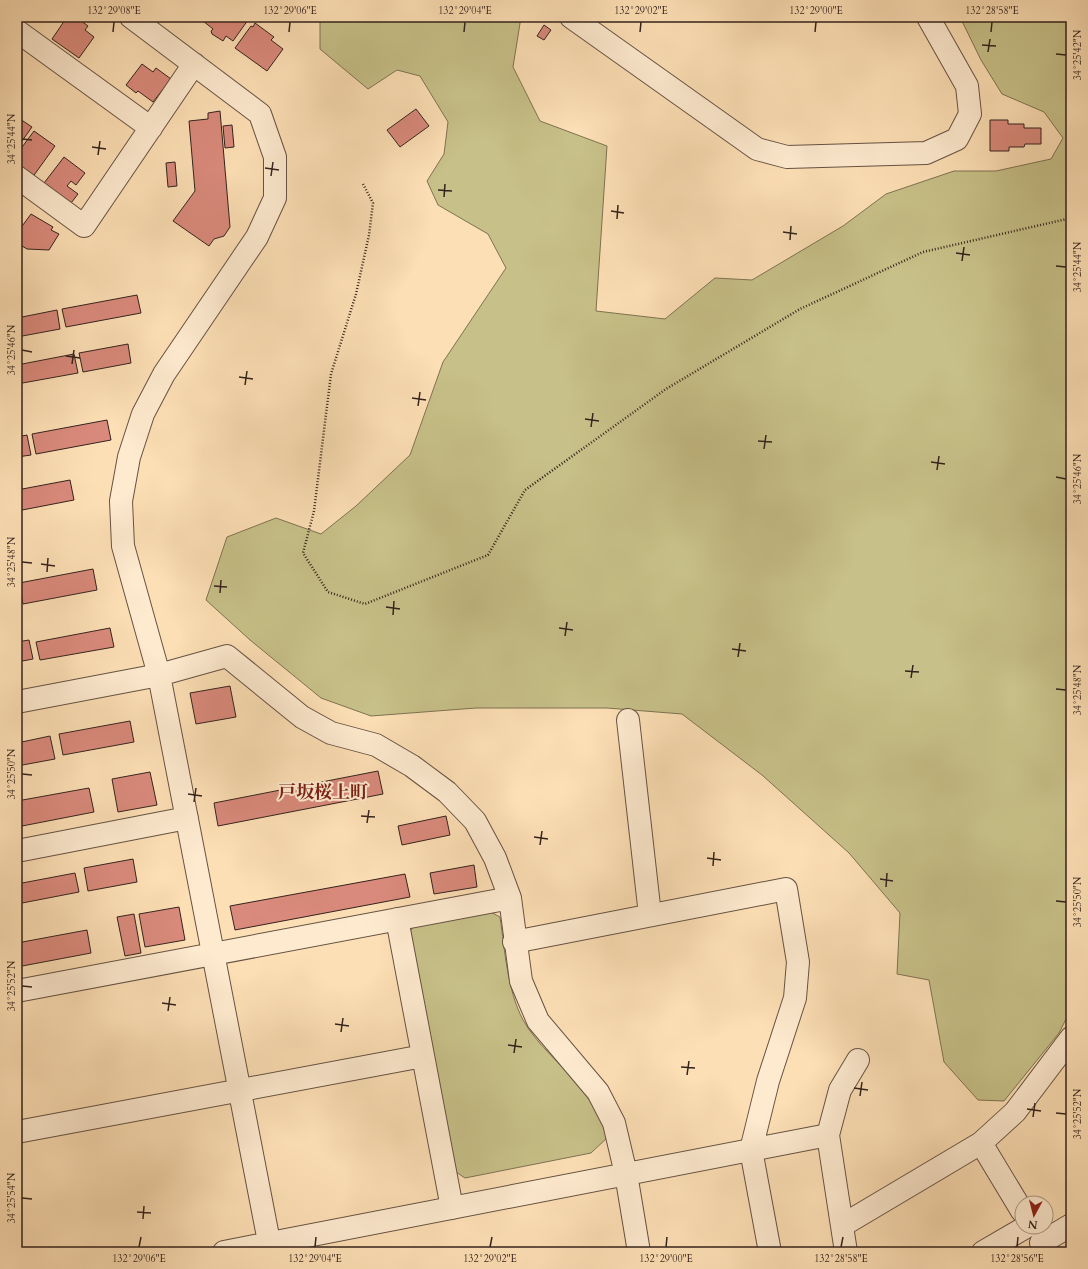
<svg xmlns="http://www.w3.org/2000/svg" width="1088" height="1269" viewBox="0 0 1088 1269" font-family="Cardo,'Noto Serif JP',serif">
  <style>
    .green { fill: #c7c088; stroke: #7e7252 }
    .building { fill: #da8a7c; stroke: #34231d }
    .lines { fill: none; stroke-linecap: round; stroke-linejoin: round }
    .minor-casing { stroke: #665243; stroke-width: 24 }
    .path { stroke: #34231d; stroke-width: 2.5; stroke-dasharray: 1 2; stroke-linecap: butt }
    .minor { stroke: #feeacf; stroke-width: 22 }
    .ticks { fill: none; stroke: #34231d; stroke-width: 1.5 }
    .labels { text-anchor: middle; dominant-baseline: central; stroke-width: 4; stroke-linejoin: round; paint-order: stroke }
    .neighbourhood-label { font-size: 18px; font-weight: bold; fill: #7a1f14; stroke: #feeacf }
    .neatline { fill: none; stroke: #34231d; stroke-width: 1.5 }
    .ticks-label { font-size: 10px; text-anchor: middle; fill: #34231d }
  </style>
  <rect width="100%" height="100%" fill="#fddfb5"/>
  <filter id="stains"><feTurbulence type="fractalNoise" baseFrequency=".005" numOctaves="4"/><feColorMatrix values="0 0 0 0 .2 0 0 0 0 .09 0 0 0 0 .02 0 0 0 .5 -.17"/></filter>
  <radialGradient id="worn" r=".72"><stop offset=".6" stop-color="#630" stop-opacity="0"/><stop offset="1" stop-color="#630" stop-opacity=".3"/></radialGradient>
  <!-- green -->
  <path class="green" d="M 320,17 L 521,17 L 513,67 L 540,121 L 607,146 L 596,311 L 665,319 L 715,278 L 752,280 L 843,226 L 886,194 L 954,171 L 996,171 L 1051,159 L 1063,138 L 1044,112 L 1002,94 L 981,60 L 960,17 L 1071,17 L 1071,1009 L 1059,1033 L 1004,1101 L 978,1100 L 944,1062 L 929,980 L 897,974 L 900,913 L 849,853 L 762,775 L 682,714 L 607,708 L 476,708 L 371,716 L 321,698 L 250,640 L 206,600 L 227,537 L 276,518 L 321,534 L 356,506 L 410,455 L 443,362 L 506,268 L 488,234 L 438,205 L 427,181 L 444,154 L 448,122 L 420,76 L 397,70 L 368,89 L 320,49 Z
    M 487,910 L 500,917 C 505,951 507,989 523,1020 C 536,1043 557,1060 574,1080 C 589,1097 600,1116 608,1137 L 591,1153 L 465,1178 L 453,1170 L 408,935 L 416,922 Z"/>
  <!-- building -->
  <path class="building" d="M 67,17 L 74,20 L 76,17 L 88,26 L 85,30 L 94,37 L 79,58 L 52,39 Z
    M 206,17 L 244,17 L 248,20 L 233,41 L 226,36 L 223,41 L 212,34 L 211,31 L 213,29 L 203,21 Z
    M 255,23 L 274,37 L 271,40 L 283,49 L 267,71 L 235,48 L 251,26 L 253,27 Z
    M 544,25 L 551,30 L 544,40 L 537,36 Z
    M 142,64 L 153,72 L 156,68 L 171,79 L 153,102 L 138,91 L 136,93 L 126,85 Z
    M 416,109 L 429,126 L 400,147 L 387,130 Z
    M 220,111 L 230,227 L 224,236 L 214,239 L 209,246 L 173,221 L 195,191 L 189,121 L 208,119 L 208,113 Z
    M 17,117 L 32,127 L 17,148 Z
    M 990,120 L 1008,120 L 1008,124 L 1024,124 L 1024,128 L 1041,128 L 1041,144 L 1025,144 L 1024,147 L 1009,147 L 1009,151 L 990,151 Z
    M 232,125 L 234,147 L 225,148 L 223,126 Z
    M 34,131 L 55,146 L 32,178 L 17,167 L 17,154 Z
    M 64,157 L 85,173 L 76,185 L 71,181 L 67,186 L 78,194 L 68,207 L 41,187 Z
    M 175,162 L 177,186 L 168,187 L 166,163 Z
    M 31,214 L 53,227 L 51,230 L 59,234 L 49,250 L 27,249 L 17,243 L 17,233 Z
    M 137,295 L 141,313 L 66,327 L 62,309 Z
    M 57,310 L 60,329 L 17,337 L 17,318 Z
    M 128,344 L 131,363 L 83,372 L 79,353 Z
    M 74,354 L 78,373 L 17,384 L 17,365 Z
    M 107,420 L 111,440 L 36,454 L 32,434 Z
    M 27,435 L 31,455 L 17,457 L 17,437 Z
    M 70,480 L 74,500 L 17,511 L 17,490 Z
    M 93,569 L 97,590 L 23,604 L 19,583 Z
    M 110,628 L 114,647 L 40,660 L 36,642 Z
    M 29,640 L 33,659 L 17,662 L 17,642 Z
    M 230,686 L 236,717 L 196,724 L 190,693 Z
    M 130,721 L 134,742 L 63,755 L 59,734 Z
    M 50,736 L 55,759 L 17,766 L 17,743 Z
    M 378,771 L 383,794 L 218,826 L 214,803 Z
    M 150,772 L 157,805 L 118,812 L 112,779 Z
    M 89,788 L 94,812 L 17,827 L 17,801 Z
    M 446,816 L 450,835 L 402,845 L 398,826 Z
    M 133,859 L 137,882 L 88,891 L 84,868 Z
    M 474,865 L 477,887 L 434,894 L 430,873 Z
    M 75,873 L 79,892 L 17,904 L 17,884 Z
    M 405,874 L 410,897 L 235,930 L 230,906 Z
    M 179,907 L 185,940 L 145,947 L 139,914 Z
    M 134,914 L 141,953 L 125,956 L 117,917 Z
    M 87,930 L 91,953 L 17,967 L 17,943 Z"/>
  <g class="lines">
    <!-- minor casing -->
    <g class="minor-casing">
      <path id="minor" d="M 131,17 L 260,114 L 275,157 L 275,198 L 257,237 L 164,374 L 143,414 L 129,457 L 121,501 L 123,546 L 159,675 L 271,1252
        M 571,17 L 757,149 L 787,157 L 926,153 L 957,139 L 970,114 L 967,86 L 928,17
        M 17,31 L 151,128
        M 17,177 L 84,226 L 194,64
        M 17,702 L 159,675 L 227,656 L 302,717 L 331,733 L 376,745 L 412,766 L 447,792 L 475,821 L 495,858 L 510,898 L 521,981 L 538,1021 L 598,1092 L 614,1123 L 626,1174 L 639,1252
        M 628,720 L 650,915
        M 17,851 L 187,818
        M 397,919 L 452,1208
        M 514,942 L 786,889 L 798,962 L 795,998 L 768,1081 L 751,1150 L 770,1252
        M 17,991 L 510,898
        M 17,1132 L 423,1056
        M 981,1143 L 1022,1211
        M 843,1225 L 981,1143 L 1015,1112 L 1071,1038
        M 1041,1243 L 1071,1225
        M 224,1252 L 828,1135
        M 846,1252 L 828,1135 L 840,1090 L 858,1060
        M 983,1252 L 1026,1227"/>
    </g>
    <!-- path -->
    <path class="path" d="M 363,184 L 373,203 L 369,235 L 356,294 L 331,374 L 314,511 L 303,553 L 328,592 L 365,604 L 488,555 L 525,490 L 666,389 L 800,309 L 923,252 L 1071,218"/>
    <!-- minor -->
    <use href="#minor" class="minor"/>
  </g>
  <!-- ticks -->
  <path class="ticks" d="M 113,32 L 114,22M 289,32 L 290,22M 464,32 L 465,22M 640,32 L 641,22M 815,32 L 816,22M 991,32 L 992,22M 982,45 L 996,46M 988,52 L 990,39M 1056,54 L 1066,55M 22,139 L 32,140M 92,147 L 106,149M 98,155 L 100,141M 265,168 L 279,170M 271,176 L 273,162M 438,190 L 452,191M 444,197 L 445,184M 611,211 L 624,213M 617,219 L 618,205M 783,232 L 797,234M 790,240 L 791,226M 956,253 L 970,255M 962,261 L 964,247M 1056,266 L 1066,267M 22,350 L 32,352M 66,356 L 80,358M 72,364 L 74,350M 239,377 L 253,379M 245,385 L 247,371M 412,398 L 426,400M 418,406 L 420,392M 585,419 L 599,421M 591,427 L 593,413M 758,441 L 772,442M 764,449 L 766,435M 931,462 L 945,464M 937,470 L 939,456M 1056,477 L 1066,479M 22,562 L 32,563M 41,564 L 55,566M 47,572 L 48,558M 214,586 L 227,587M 220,593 L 221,580M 386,607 L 400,609M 393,615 L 394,601M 559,628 L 573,630M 565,636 L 567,622M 732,649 L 746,651M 738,657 L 740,643M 905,671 L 919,672M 911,678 L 913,665M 1056,689 L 1066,690M 22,774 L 32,775M 188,794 L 202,796M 194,802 L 196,788M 361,816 L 375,817M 367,823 L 369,810M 534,837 L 548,839M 540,845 L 542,831M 707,858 L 721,860M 713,866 L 714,852M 880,879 L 893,881M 886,887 L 887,873M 1056,901 L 1066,902M 22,986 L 32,987M 162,1003 L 176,1005M 168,1011 L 170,997M 335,1024 L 349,1026M 341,1032 L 343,1018M 508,1045 L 522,1047M 514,1053 L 516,1039M 681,1067 L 695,1068M 687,1075 L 689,1061M 854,1088 L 868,1090M 860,1096 L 862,1082M 1027,1109 L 1041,1111M 1056,1113 L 1066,1114M 1033,1117 L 1035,1103M 22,1198 L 32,1199M 137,1212 L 151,1213M 143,1219 L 144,1206M 139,1247 L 141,1237M 315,1247 L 316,1237M 490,1247 L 492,1237M 666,1247 L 667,1237M 841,1247 L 843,1237M 1017,1247 L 1018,1237"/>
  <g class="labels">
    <!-- neighbourhood labels -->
    <g class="neighbourhood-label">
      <text x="323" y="792">戸坂桜上町</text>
    </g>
  </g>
  <!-- margin -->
  <rect width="1088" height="1269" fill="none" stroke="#fddfb5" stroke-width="44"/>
  <!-- north arrow -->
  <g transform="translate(1034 1215) rotate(187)"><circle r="19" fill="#feeacf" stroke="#ad9a88"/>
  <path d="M0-3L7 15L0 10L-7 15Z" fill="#8f2418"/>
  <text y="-6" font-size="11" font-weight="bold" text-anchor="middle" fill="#34231d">N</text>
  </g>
  <rect x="22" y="22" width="1044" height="1225" class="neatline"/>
  <g class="ticks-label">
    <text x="114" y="14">132°29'08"E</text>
    <text x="290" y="14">132°29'06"E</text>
    <text x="465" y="14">132°29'04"E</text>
    <text x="641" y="14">132°29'02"E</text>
    <text x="816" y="14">132°29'00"E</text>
    <text x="992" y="14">132°28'58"E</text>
    <text transform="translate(1077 55) rotate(-90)" y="4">34°25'42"N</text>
    <text transform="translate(11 139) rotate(-90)" y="4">34°25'44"N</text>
    <text transform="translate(1077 267) rotate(-90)" y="4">34°25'44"N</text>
    <text transform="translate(11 350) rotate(-90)" y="4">34°25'46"N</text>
    <text transform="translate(1077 479) rotate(-90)" y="4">34°25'46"N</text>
    <text transform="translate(11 562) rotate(-90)" y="4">34°25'48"N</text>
    <text transform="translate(1077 690) rotate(-90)" y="4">34°25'48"N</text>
    <text transform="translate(11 774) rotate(-90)" y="4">34°25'50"N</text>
    <text transform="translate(1077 902) rotate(-90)" y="4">34°25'50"N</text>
    <text transform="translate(11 986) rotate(-90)" y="4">34°25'52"N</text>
    <text transform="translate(1077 1114) rotate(-90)" y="4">34°25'52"N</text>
    <text transform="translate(11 1198) rotate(-90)" y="4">34°25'54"N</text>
    <text x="139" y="1262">132°29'06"E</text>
    <text x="315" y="1262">132°29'04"E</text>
    <text x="490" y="1262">132°29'02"E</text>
    <text x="666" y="1262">132°29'00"E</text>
    <text x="841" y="1262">132°28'58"E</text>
    <text x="1017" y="1262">132°28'56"E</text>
  </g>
  <rect width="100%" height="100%" filter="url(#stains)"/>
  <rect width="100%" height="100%" fill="url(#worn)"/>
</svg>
